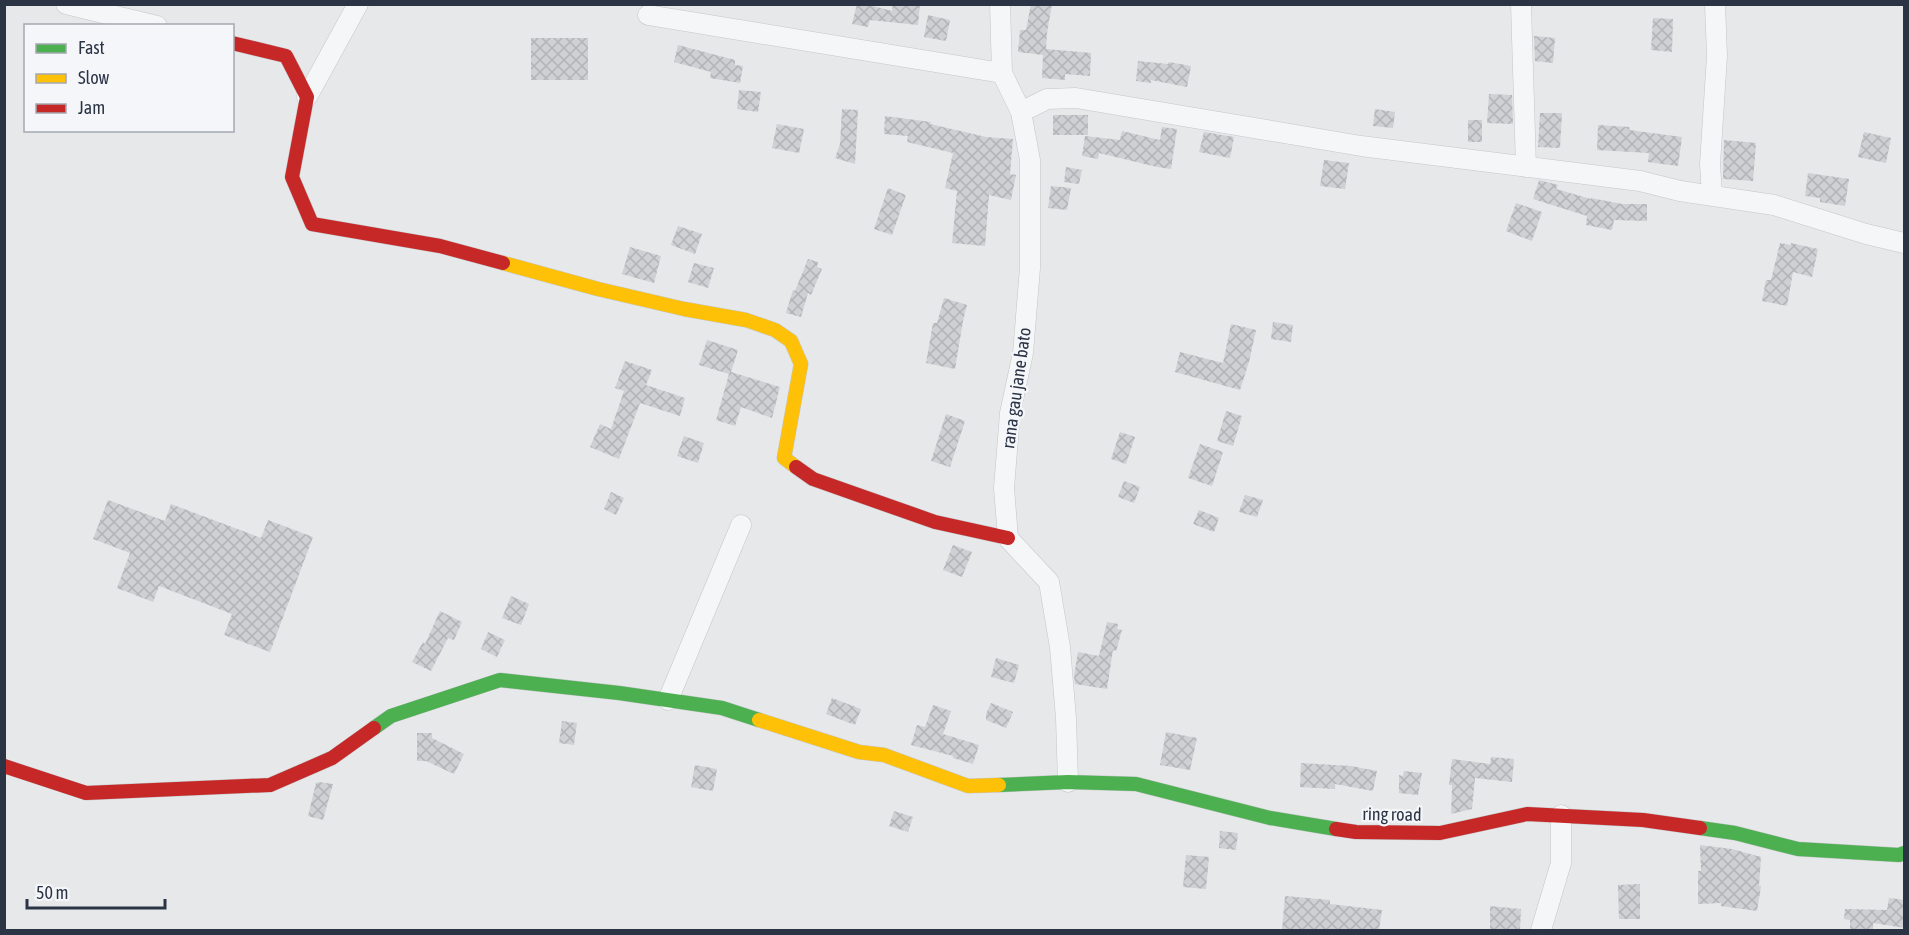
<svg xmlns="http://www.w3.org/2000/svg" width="1909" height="935" viewBox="0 0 1909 935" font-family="'Asap Condensed',sans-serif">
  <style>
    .building { fill: url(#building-cross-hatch) }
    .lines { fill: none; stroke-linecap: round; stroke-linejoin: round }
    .street-casing { stroke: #c4c6c8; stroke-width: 21 }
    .fast-casing { stroke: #c4c6c8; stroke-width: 15 }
    .slow-casing { stroke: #c4c6c8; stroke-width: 15 }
    .jam-casing { stroke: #c4c6c8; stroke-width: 15 }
    .street { stroke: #f5f6f7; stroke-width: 20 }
    .fast { stroke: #4caf50; stroke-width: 14 }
    .slow { stroke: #ffc107; stroke-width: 14 }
    .jam { stroke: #c62828; stroke-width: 14 }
    .labels { text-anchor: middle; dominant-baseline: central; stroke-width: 4.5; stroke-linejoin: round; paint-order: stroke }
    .street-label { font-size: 18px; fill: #2b3445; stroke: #f4f6f9 }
  </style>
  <defs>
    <pattern id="building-cross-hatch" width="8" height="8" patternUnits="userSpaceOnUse" patternTransform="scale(1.5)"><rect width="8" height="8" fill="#ced0d3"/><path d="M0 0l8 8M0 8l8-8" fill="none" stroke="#b1b3b6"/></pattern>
  </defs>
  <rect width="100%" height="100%" fill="#e6e8ea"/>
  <!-- building -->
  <path class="building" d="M 857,4 L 866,4 L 892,11 L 893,4 L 920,4 L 918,25 L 870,20 L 868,27 L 852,24 Z
    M 1031,4 L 1052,4 L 1047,33 L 1046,49 L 1091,53 L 1090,76 L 1065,74 L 1065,80 L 1042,78 L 1043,55 L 1018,52 L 1020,30 L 1026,30 Z
    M 928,15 L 950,20 L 946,41 L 924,37 Z
    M 1653,18 L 1673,19 L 1672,52 L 1651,50 Z
    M 1534,36 L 1555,38 L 1553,63 L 1535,61 Z
    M 531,38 L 588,38 L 588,80 L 531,80 Z
    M 678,45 L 735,60 L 735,65 L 743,66 L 740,83 L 710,78 L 711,72 L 674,62 Z
    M 1138,61 L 1168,64 L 1169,62 L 1191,66 L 1187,87 L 1151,80 L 1151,83 L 1136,81 Z
    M 739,90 L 761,92 L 758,112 L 737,109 Z
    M 1489,94 L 1512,95 L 1513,124 L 1487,123 Z
    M 842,109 L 858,110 L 855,164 L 835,158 L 840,144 Z
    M 1375,109 L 1395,112 L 1393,128 L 1373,126 Z
    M 1540,113 L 1562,113 L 1560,148 L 1538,147 Z
    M 1053,115 L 1088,115 L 1088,135 L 1053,135 Z
    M 885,116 L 931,122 L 930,124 L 986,137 L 1013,139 L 1010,174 L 1016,175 L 1011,200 L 989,195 L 985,246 L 952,243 L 957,191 L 945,188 L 953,153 L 907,142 L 908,136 L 884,134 Z
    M 1468,120 L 1482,120 L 1482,142 L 1468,142 Z
    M 777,124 L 804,129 L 799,153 L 772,148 Z
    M 1598,125 L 1630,127 L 1629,130 L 1682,137 L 1678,166 L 1648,162 L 1649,153 L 1597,150 Z
    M 1162,127 L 1177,129 L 1171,169 L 1157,167 L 1099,153 L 1098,159 L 1082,156 L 1085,136 L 1120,140 L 1122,131 L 1160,140 Z
    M 1204,132 L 1234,137 L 1230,158 L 1199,152 Z
    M 1864,132 L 1891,138 L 1886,163 L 1858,157 Z
    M 1724,140 L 1756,143 L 1753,181 L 1723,179 Z
    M 1324,160 L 1349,163 L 1345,189 L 1320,186 Z
    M 1066,167 L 1082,170 L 1079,184 L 1064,182 Z
    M 1808,173 L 1849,179 L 1845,206 L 1820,202 L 1820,198 L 1805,196 Z
    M 1539,180 L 1558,185 L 1556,189 L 1591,199 L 1591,198 L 1622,204 L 1647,204 L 1647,221 L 1614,220 L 1612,230 L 1586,225 L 1587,216 L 1533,199 Z
    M 1051,186 L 1071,188 L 1067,210 L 1048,208 Z
    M 888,188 L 906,195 L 892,235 L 874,229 Z
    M 1516,203 L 1542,212 L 1532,241 L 1506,231 Z
    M 678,226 L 702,234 L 695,254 L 671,245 Z
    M 1780,243 L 1791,245 L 1791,243 L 1818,249 L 1812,277 L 1793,272 L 1787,306 L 1762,301 L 1766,280 L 1771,280 Z
    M 630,247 L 661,256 L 654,283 L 622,274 Z
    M 808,259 L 818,262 L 817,267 L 822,269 L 811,295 L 808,293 L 801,317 L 786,313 L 793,290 L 795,291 Z
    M 694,263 L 714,268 L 708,288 L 688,282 Z
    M 944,298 L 967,305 L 963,321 L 955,369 L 926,363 L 933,323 L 937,323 Z
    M 1273,322 L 1293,325 L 1291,342 L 1271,339 Z
    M 1231,324 L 1256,330 L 1249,362 L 1240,390 L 1175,372 L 1180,352 L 1223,363 Z
    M 707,340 L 738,350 L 731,372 L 780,387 L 772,418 L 741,407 L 735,426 L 716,420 L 729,374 L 699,365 Z
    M 625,361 L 652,370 L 646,385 L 685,398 L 680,416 L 640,403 L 619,459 L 590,447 L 600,424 L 611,429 L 624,391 L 615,388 Z
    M 1226,411 L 1242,416 L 1233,446 L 1217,441 Z
    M 946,414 L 965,421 L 950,467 L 931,461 Z
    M 1120,432 L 1135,437 L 1126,464 L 1111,459 Z
    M 684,436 L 704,443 L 698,463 L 677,456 Z
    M 1200,444 L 1223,452 L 1212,486 L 1188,478 Z
    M 1124,481 L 1140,487 L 1134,503 L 1118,497 Z
    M 611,492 L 624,498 L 616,515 L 604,509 Z
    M 1245,495 L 1263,500 L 1257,517 L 1239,512 Z
    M 108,500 L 165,521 L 171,504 L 261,538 L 268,520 L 313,537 L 270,652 L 224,635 L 232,614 L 159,586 L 153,602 L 117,588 L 130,553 L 93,539 Z
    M 1199,510 L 1219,518 L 1214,532 L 1193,524 Z
    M 953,545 L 972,552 L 962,577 L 943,570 Z
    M 511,596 L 529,604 L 521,625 L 502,618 Z
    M 440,611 L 462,622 L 454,640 L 448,638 L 431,671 L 412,662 L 423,642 L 425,644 Z
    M 1107,622 L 1118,624 L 1117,629 L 1122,630 L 1116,651 L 1113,650 L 1107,689 L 1075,684 L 1074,676 L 1078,652 L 1099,656 Z
    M 488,632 L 505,640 L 497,657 L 481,649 Z
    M 996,658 L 1019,665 L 1014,683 L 991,677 Z
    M 832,698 L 861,709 L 855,725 L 826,714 Z
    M 991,703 L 1013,712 L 1006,728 L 986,720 L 986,714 Z
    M 933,705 L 951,711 L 943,734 L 979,745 L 973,764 L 953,758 L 953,756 L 911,745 L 917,725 L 925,727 Z
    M 562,721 L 577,723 L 574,745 L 559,743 Z
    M 1166,732 L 1197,738 L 1190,770 L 1160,765 Z
    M 417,733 L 432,733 L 432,738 L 464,754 L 454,774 L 426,761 L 417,761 Z
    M 1491,757 L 1514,759 L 1512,782 L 1475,778 L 1472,809 L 1451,814 L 1452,785 L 1449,785 L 1452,759 L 1490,764 Z
    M 1301,763 L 1351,766 L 1377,771 L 1373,791 L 1335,784 L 1335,789 L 1300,787 Z
    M 695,765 L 717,769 L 713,791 L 691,787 Z
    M 1404,771 L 1422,773 L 1418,795 L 1399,793 L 1399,775 L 1403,776 Z
    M 319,782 L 333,784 L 323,820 L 308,816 L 316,783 Z
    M 894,811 L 913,817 L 908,832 L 889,826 Z
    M 1220,831 L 1238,833 L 1236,850 L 1219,848 Z
    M 1700,845 L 1732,849 L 1761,857 L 1759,886 L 1761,886 L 1757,911 L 1721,906 L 1721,903 L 1698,904 L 1698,871 L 1701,871 Z
    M 1186,855 L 1209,857 L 1206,889 L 1183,887 Z
    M 1640,884 L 1640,919 L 1619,919 L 1618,885 Z
    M 1285,896 L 1330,900 L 1330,904 L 1382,910 L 1379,930 L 1282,930 Z
    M 1889,898 L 1905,900 L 1905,928 L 1873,923 L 1873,930 L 1850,930 L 1850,920 L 1844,919 L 1845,909 L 1887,910 Z
    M 1490,906 L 1521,909 L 1520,930 L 1490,930 Z"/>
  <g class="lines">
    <!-- street casing -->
    <g class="street-casing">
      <path id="street" d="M 66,4 L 157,26
        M 1000,4 L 1002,73 L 1021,112 L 1030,160 L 1030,268 L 1023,353 L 1010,413 L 1004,488 L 1008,538 L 1049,582 L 1060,647 L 1066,718 L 1068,782
        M 1521,4 L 1526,167
        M 648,15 L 1002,73
        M 307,97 L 358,4
        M 1021,112 L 1047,99 L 1076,98 L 1361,146 L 1640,181 L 1680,191 L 1774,205 L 1866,234 L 1904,243
        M 1712,195 L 1710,164 L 1717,56 L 1715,4
        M 668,700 L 741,525
        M 1541,930 L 1561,863 L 1561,815"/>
    </g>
    <!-- fast casing -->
    <g class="fast-casing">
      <path id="fast" d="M 374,728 L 391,716 L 500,680 L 619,693 L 722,708 L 759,720
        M 999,785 L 1068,782 L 1136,784 L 1270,818 L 1336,829
        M 1700,828 L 1735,833 L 1798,849 L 1899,855 L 1904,853"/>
    </g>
    <!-- slow casing -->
    <g class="slow-casing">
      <path id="slow" d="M 503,263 L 598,289 L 684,309 L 746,320 L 775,330 L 791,341 L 801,364 L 784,458 L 796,467
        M 759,720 L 859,752 L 884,755 L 968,786 L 999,785"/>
    </g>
    <!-- jam casing -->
    <g class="jam-casing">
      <path id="jam" d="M 232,43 L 286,56 L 307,97 L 292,177 L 312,224 L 440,246 L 503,263
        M 796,467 L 813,479 L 935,522 L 1008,538
        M 4,766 L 86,793 L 270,785 L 332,758 L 374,728
        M 1336,829 L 1356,832 L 1440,833 L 1527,814 L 1643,820 L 1700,828"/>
    </g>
    <!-- street -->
    <use href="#street" class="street"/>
    <!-- fast -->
    <use href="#fast" class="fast"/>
    <!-- slow -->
    <use href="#slow" class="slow"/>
    <!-- jam -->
    <use href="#jam" class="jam"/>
  </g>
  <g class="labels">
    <!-- street labels -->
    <g class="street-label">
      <text transform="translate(1016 388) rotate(-82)">rana gau jane bato</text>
      <text transform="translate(1392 814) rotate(1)">ring road</text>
    </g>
  </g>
  <!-- border -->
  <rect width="1909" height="935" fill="none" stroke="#2b3445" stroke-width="12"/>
  <!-- legend -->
  <rect x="24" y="24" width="210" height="108" fill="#f4f6f9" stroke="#a4a8b1" stroke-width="1.5"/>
  <rect x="36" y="44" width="30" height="9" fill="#4caf50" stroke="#a4a8b1" stroke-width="1.5"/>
  <text x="78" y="54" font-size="18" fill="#2b3445">Fast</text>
  <rect x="36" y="74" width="30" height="9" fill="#ffc107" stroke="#a4a8b1" stroke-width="1.5"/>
  <text x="78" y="84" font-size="18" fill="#2b3445">Slow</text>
  <rect x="36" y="104" width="30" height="9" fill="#c62828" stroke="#a4a8b1" stroke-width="1.5"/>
  <text x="78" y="114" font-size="18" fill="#2b3445">Jam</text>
  <!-- scale -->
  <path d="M27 899v9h138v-9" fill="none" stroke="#2b3445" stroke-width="3"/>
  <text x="36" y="899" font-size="18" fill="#2b3445" stroke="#f4f6f9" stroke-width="4.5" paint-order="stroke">50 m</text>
</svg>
